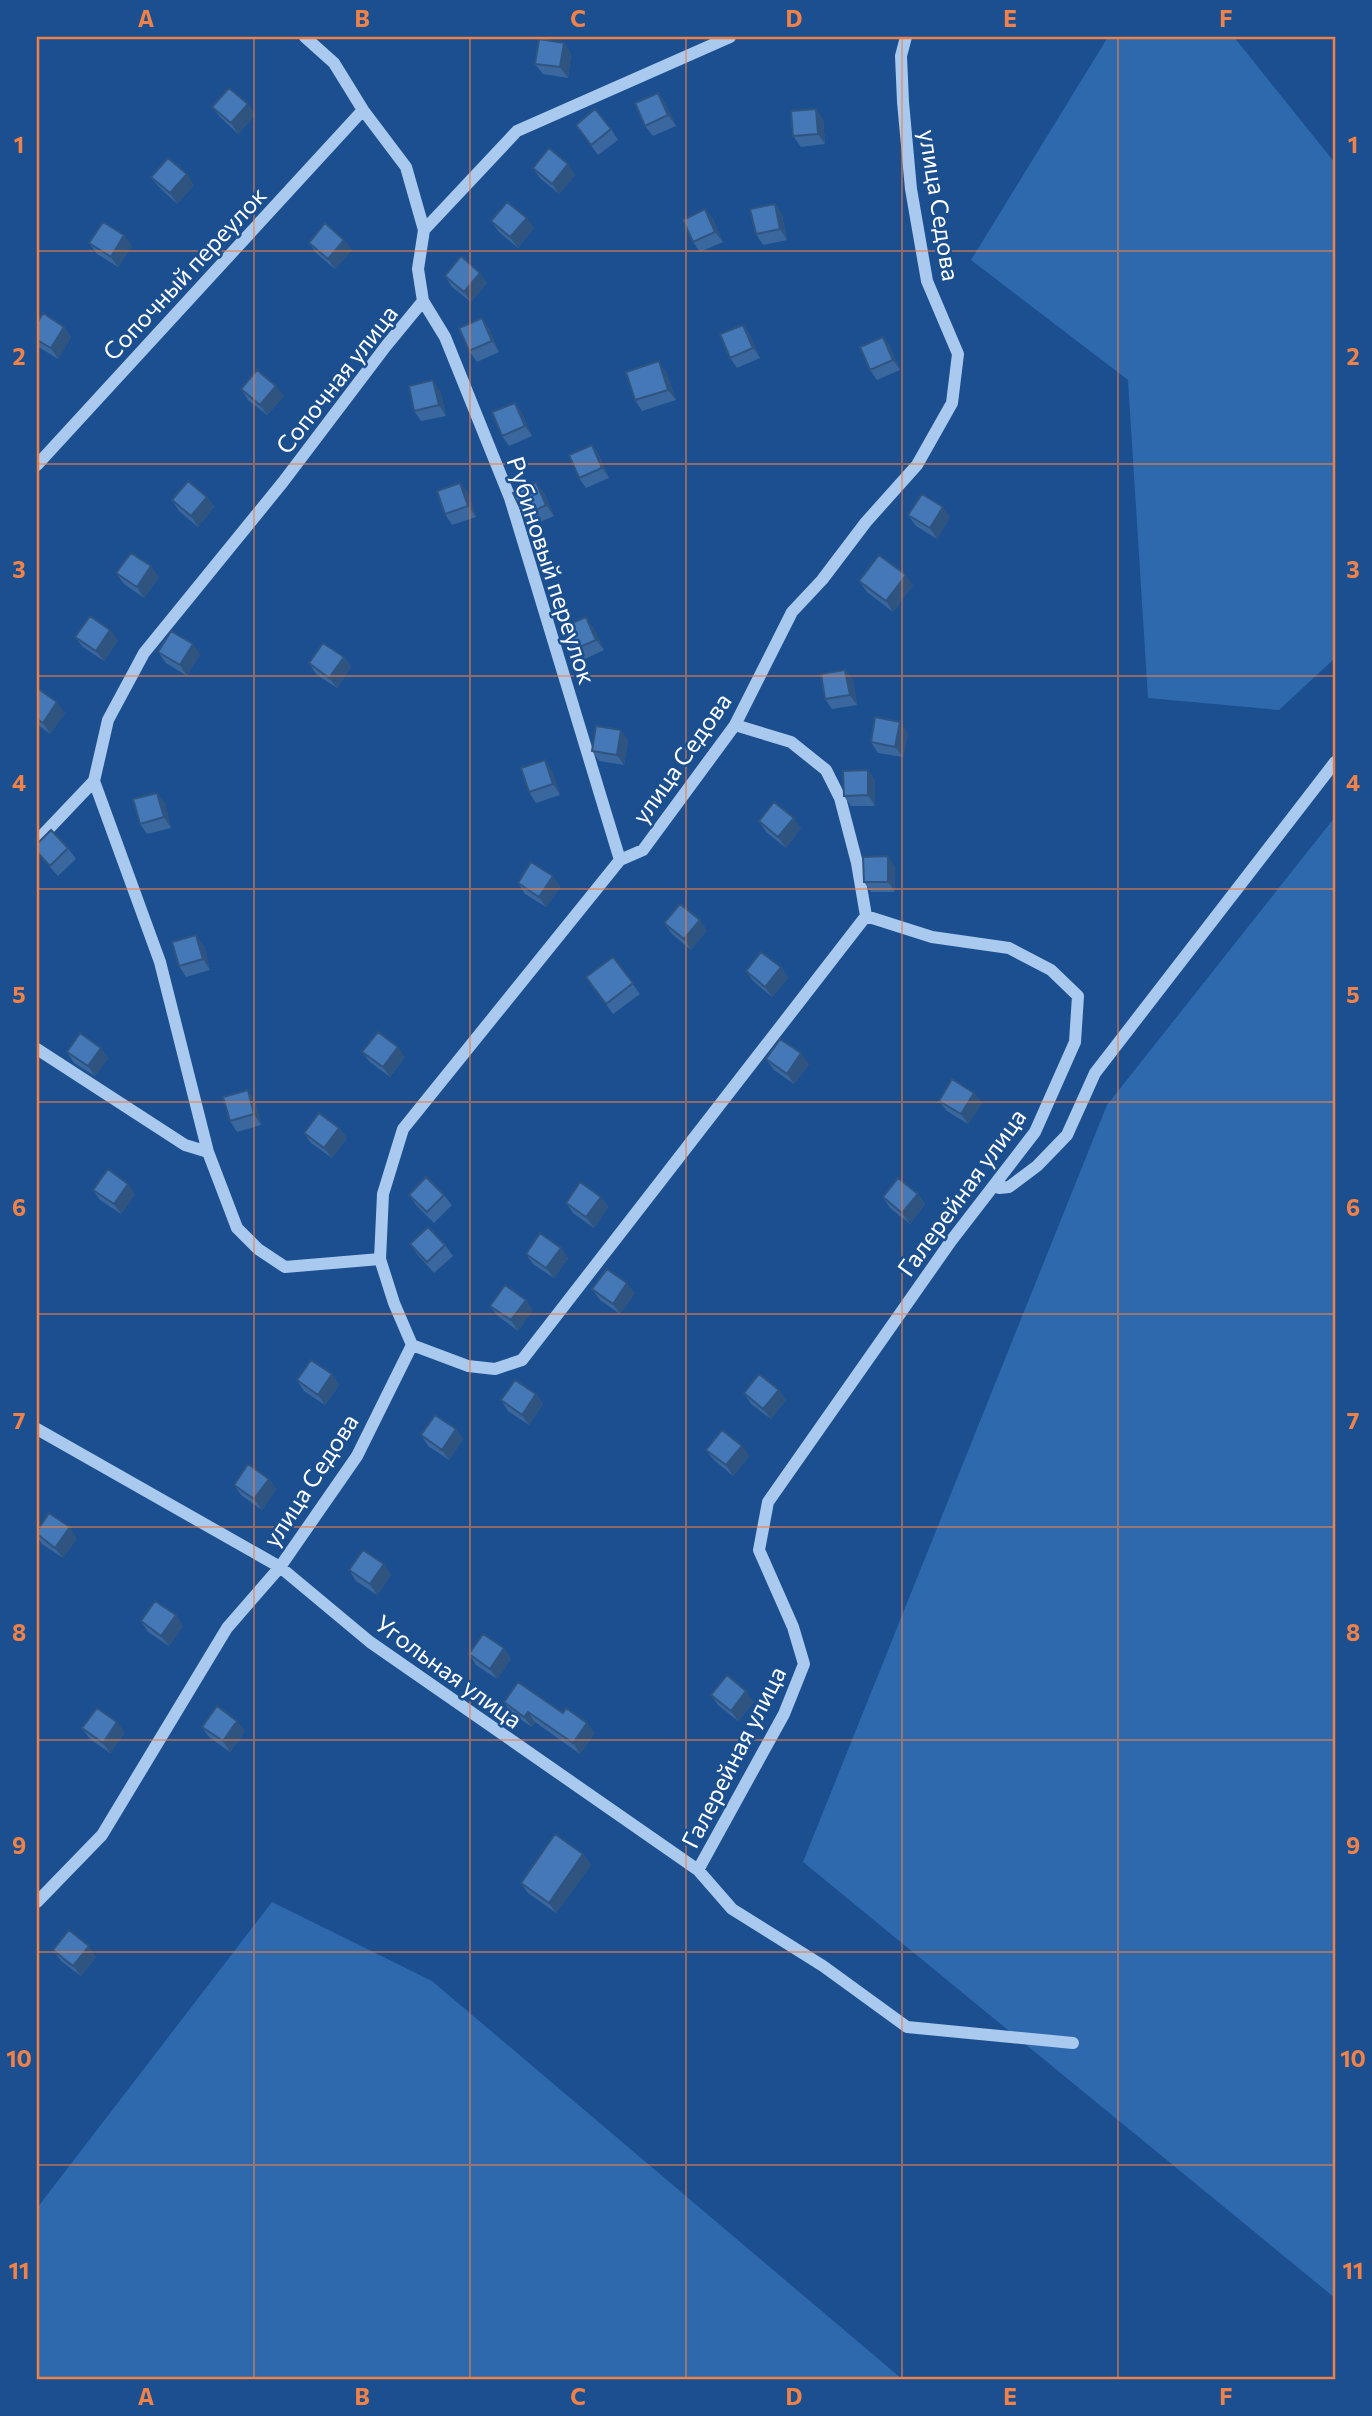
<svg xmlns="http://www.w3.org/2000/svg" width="1372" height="2416" viewBox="0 0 1372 2416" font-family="Commissioner,sans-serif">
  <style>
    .green { fill: #2e69ad }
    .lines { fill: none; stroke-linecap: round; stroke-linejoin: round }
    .minor { stroke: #a9c9ee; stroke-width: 12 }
    .wall { fill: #3a679d }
    .shaded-wall { fill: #305480 }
    .building { fill: #4478b7; stroke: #305480; stroke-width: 2 }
    .grid { fill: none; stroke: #ee8249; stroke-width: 2; stroke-opacity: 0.55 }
    .labels { text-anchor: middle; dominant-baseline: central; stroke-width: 5; stroke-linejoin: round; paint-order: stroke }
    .street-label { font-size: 24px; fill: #fff; stroke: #1b4f8f }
    .neatline { fill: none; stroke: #ee8249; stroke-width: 2.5 }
    .grid-label { font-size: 23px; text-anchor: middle; font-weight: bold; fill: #ee8249 }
  </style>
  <rect width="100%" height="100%" fill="#1b4f8f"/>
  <!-- green -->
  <path class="green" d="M 1108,37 L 1234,37 L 1335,163 L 1335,658 L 1279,710 L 1148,698 L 1128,380 L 971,260 Z
    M 1335,817 L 1335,2298 L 803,1862 L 1107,1105 Z
    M 272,1902 L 432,1981 L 902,2379 L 37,2379 L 37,2208 Z"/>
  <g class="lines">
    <!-- minor -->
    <path class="minor" d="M 305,37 L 334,63 L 363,110 L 406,167 L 424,230
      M 423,301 L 445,337 L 510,498 L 620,860
      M 37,465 L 363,110
      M 735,725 L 791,742 L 826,770 L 840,798 L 857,863 L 866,916
      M 94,781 L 160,962 L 208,1152
      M 37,841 L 94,781 L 108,720 L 144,653 L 283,482 L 386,346 L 423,301 L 418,269 L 424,230 L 517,131 L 730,37
      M 37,1049 L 185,1145 L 208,1152 L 237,1228 L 258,1249 L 285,1267 L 380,1259
      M 995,1184 L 999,1188 L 1009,1187 L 1037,1166 L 1067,1135 L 1095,1073 L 1335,762
      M 412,1345 L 468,1366 L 495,1369 L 522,1360 L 866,916 L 932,937 L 1009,948 L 1051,970 L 1078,996 L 1075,1042 L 1035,1132 L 951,1241 L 768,1502 L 759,1550 L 793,1627 L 804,1664 L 784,1714 L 698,1870
      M 37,1429 L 280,1567 L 370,1642 L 698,1870 L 732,1909 L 823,1966 L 907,2027 L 1073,2043
      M 37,1902 L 102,1835 L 227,1628 L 280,1567 L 357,1456 L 412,1345 L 394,1303 L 380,1259 L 383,1194 L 403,1129 L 620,860 L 643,850 L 735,725 L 792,612 L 822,580 L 866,522 L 917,465 L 952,403 L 958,354 L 927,281 L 911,189 L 903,102 L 901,56 L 906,37"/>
  </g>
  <!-- wall -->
  <path class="wall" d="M 571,53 L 568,78 L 543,74 L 535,64 Z
    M 658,93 L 665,103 L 676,126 L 653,136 L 645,126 Z
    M 248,104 L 255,115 L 238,134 L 220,117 L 212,107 Z
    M 823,119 L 825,144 L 801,147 L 793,136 Z
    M 576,125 L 611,129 L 618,140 L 598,155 Z
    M 533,168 L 575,175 L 559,194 L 540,178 Z
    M 151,177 L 194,185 L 177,204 L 159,187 Z
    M 775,204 L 782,215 L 787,240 L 763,245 L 756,234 Z
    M 705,209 L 713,219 L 723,242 L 700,252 L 693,242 Z
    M 491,221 L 534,228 L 518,248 L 499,232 Z
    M 344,240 L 352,250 L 335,269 L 316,253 L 309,243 Z
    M 89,243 L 132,246 L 118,267 L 97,254 Z
    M 445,276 L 487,283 L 471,302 L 452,287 Z
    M 482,318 L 489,329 L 499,352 L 477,362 L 469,351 Z
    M 37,323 L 64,327 L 71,337 L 58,359 L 37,346 Z
    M 743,325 L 750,335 L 760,358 L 737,368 L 730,358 Z
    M 883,337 L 890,347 L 900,370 L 877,380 L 870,370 Z
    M 666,372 L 676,400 L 642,411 L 635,400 Z
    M 433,380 L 440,391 L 446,416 L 421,421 L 414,411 Z
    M 241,389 L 284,396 L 267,415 L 248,400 Z
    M 515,403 L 522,413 L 532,436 L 509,446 L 502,436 Z
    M 592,445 L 599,455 L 609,478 L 586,488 L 579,478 Z
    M 536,482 L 544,493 L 554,516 L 531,526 L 524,516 Z
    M 460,483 L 468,493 L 476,517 L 452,525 L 445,514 Z
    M 207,497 L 214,507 L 198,527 L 179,511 L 172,500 Z
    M 908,515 L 950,517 L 937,539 L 916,526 Z
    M 116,573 L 159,577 L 144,598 L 124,584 Z
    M 859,581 L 913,585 L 893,612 L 867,592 Z
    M 593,627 L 604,650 L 581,661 L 573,650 Z
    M 75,637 L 118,640 L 104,661 L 83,647 Z
    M 158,652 L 200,654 L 187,676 L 166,663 Z
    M 344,657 L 351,667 L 337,688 L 316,674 L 309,663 Z
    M 845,670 L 853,680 L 857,705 L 832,709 L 825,699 Z
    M 37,688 L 65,713 L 50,734 L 37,724 Z
    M 908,733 L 903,757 L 878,753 L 871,742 Z
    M 628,740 L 624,765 L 599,761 L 592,751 Z
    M 868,770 L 875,781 L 875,806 L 851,806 L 844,796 Z
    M 552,771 L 560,795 L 536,803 L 529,792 Z
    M 165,803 L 171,828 L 147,834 L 140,824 Z
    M 759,821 L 801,828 L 786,848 L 766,832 Z
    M 37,844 L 68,848 L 76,859 L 58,876 L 37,853 Z
    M 895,867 L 895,892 L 871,892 L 864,882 Z
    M 553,876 L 560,887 L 546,907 L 525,894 L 518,883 Z
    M 664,923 L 707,930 L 691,950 L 672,934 Z
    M 204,946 L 210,970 L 186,977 L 179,966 Z
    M 613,957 L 640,994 L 613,1014 L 586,977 Z
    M 781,967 L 788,978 L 772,997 L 753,981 L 746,971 Z
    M 101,1048 L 108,1058 L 95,1076 L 74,1063 L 67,1052 Z
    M 362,1052 L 405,1057 L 390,1077 L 370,1062 Z
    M 766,1059 L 809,1064 L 794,1084 L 774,1070 Z
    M 974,1093 L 982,1103 L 968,1124 L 947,1111 L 939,1101 Z
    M 255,1101 L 261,1125 L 237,1132 L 230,1121 Z
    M 339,1128 L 347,1138 L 332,1158 L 311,1143 L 304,1133 Z
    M 93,1190 L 135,1194 L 121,1214 L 100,1200 Z
    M 918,1194 L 925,1204 L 910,1224 L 890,1208 L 883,1197 Z
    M 409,1195 L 444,1195 L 452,1205 L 434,1223 L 416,1205 Z
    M 601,1197 L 608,1207 L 594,1228 L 573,1213 L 566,1203 Z
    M 410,1244 L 445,1245 L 453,1256 L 434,1273 L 417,1254 Z
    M 561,1248 L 568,1258 L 554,1278 L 533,1264 L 526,1254 Z
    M 592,1289 L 635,1293 L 620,1314 L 600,1300 Z
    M 490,1306 L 533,1310 L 518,1331 L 498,1316 Z
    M 332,1374 L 339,1385 L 325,1405 L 304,1391 L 297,1380 Z
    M 744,1393 L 786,1400 L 771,1419 L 751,1404 Z
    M 536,1394 L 543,1404 L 529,1425 L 508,1411 L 501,1400 Z
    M 456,1429 L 463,1439 L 449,1460 L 428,1446 L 421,1435 Z
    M 706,1450 L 749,1456 L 733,1476 L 714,1460 Z
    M 269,1479 L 276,1489 L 262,1510 L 241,1495 L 234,1485 Z
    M 37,1531 L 77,1538 L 63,1558 L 42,1544 L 37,1536 Z
    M 384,1564 L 391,1575 L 377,1595 L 356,1581 L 349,1570 Z
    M 176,1615 L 183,1626 L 169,1646 L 148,1632 L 141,1621 Z
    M 504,1648 L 511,1659 L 497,1679 L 476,1665 L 469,1654 Z
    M 711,1695 L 754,1702 L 738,1721 L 718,1705 Z
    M 504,1702 L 563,1713 L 595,1733 L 580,1754 L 535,1722 L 532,1727 L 511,1713 Z
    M 202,1727 L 245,1731 L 230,1752 L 209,1737 Z
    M 82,1728 L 125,1732 L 110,1753 L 90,1739 Z
    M 583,1854 L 591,1865 L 556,1913 L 528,1893 L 521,1883 Z
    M 53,1950 L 96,1957 L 81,1976 L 61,1961 Z"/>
  <!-- shaded-wall -->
  <path class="shaded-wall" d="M 564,43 L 571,53 L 568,78 L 560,67 Z
    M 658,93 L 665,103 L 676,126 L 668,115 Z
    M 248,104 L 255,115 L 238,134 L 231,123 Z
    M 816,109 L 823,119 L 825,144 L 818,134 Z
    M 568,164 L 575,175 L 559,194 L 552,184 Z
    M 187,174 L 194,185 L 177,204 L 170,193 Z
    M 775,204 L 782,215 L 787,240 L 780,229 Z
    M 705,209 L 713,219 L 723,242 L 715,232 Z
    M 527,218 L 534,228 L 518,248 L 510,237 Z
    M 124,235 L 132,246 L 118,267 L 111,257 Z
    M 344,240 L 352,250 L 335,269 L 328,259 Z
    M 480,273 L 487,283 L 471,302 L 464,292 Z
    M 482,318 L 489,329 L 499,352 L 492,341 Z
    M 743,325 L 750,335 L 760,358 L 753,348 Z
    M 64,327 L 71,337 L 58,359 L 51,348 Z
    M 883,337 L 890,347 L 900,370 L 893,360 Z
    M 659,361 L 666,372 L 676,400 L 668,390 Z
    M 433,380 L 440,391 L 446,416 L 439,405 Z
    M 276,386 L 284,396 L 267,415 L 260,405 Z
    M 515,403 L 522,413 L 532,436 L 525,426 Z
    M 592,445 L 599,455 L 609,478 L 602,468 Z
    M 536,482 L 544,493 L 554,516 L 546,505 Z
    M 460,483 L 468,493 L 476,517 L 468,506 Z
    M 207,497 L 214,507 L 198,527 L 191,516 Z
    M 943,507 L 950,517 L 937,539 L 930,528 Z
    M 151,566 L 159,577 L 144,598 L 137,587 Z
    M 906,575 L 913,585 L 893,612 L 886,601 Z
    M 586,617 L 593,627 L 604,650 L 596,640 Z
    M 110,630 L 118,640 L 104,661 L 96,651 Z
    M 193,644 L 200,654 L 187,676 L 180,665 Z
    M 344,657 L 351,667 L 337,688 L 329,678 Z
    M 845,670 L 853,680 L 857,705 L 850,695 Z
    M 57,702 L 65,713 L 50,734 L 43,723 Z
    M 900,722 L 908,733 L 903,757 L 895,747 Z
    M 621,730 L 628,740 L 624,765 L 617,755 Z
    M 545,760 L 552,771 L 560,795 L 553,784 Z
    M 868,770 L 875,781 L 875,806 L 868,795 Z
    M 157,793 L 165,803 L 171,828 L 164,817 Z
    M 794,818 L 801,828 L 786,848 L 778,837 Z
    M 888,856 L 895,867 L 895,892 L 888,882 Z
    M 553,876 L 560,887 L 546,907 L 539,897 Z
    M 700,920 L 707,930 L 691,950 L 684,939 Z
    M 196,935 L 204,946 L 210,970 L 203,959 Z
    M 781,967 L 788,978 L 772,997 L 765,987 Z
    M 398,1047 L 405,1057 L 390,1077 L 383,1067 Z
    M 101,1048 L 108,1058 L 95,1076 L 88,1066 Z
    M 801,1053 L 809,1064 L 794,1084 L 787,1074 Z
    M 248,1090 L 255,1101 L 261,1125 L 254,1114 Z
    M 974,1093 L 982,1103 L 968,1124 L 961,1114 Z
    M 339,1128 L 347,1138 L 332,1158 L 324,1148 Z
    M 128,1184 L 135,1194 L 121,1214 L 114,1204 Z
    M 918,1194 L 925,1204 L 910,1224 L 902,1213 Z
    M 601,1197 L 608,1207 L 594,1228 L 586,1217 Z
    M 561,1248 L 568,1258 L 554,1278 L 546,1268 Z
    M 627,1283 L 635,1293 L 620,1314 L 613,1304 Z
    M 526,1300 L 533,1310 L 518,1331 L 511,1320 Z
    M 332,1374 L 339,1385 L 325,1405 L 318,1395 Z
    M 779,1390 L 786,1400 L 771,1419 L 763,1409 Z
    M 536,1394 L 543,1404 L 529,1425 L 522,1415 Z
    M 456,1429 L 463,1439 L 449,1460 L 442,1450 Z
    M 742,1446 L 749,1456 L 733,1476 L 726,1465 Z
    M 269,1479 L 276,1489 L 262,1510 L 254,1499 Z
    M 70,1527 L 77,1538 L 63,1558 L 55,1548 Z
    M 384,1564 L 391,1575 L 377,1595 L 370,1584 Z
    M 176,1615 L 183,1626 L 169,1646 L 161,1636 Z
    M 504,1648 L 511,1659 L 497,1679 L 490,1669 Z
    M 746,1691 L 754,1702 L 738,1721 L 731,1711 Z
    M 528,1712 L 535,1722 L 532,1727 L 524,1717 Z
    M 237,1721 L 245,1731 L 230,1752 L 223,1741 Z
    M 117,1722 L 125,1732 L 110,1753 L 103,1743 Z
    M 587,1723 L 595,1733 L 580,1754 L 573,1743 Z
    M 583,1854 L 591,1865 L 556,1913 L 549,1903 Z
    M 89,1946 L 96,1957 L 81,1976 L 73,1966 Z"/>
  <!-- building -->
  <path class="building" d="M 539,39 L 564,43 L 560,67 L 535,64 Z
    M 229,88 L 248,104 L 231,123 L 212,107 Z
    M 658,93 L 668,115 L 645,126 L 635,103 Z
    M 595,109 L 611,129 L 591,145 L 576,125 Z
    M 816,109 L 818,134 L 793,136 L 791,111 Z
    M 549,148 L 568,164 L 552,184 L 533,168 Z
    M 168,158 L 187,174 L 170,193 L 151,177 Z
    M 507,202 L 527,218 L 510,237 L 491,221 Z
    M 775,204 L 780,229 L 756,234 L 750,209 Z
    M 705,209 L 715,232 L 693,242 L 683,220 Z
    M 103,222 L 124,235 L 111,257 L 89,243 Z
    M 325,223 L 344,240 L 328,259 L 309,243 Z
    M 461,256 L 480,273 L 464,292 L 445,276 Z
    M 43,313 L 64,327 L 51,348 L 37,340 L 37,323 Z
    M 482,318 L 492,341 L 469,351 L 459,328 Z
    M 743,325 L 753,348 L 730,358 L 720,334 Z
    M 883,337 L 893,360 L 870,370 L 860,347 Z
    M 659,361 L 668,390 L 635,400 L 626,372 Z
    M 257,370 L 276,386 L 260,405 L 241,389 Z
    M 433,380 L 439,405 L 414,411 L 409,386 Z
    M 515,403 L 525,426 L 502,436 L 492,412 Z
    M 592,445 L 602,468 L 579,478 L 569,455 Z
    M 188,481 L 207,497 L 191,516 L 172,500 Z
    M 536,482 L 546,505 L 524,516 L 513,493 Z
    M 460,483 L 468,506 L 445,514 L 437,491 Z
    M 922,494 L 943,507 L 930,528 L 908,515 Z
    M 131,553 L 151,566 L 137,587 L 116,573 Z
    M 879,555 L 906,575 L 886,601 L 859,581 Z
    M 90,616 L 110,630 L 96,651 L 75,637 Z
    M 586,617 L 596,640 L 573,650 L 563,627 Z
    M 171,631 L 193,644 L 180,665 L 158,652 Z
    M 323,643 L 344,657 L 329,678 L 309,663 Z
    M 845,670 L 850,695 L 825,699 L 821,674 Z
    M 37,688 L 57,702 L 43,723 L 37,719 Z
    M 875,717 L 900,722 L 895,747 L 871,742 Z
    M 596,726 L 621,730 L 617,755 L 592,751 Z
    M 545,760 L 553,784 L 529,792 L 521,768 Z
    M 868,770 L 868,795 L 844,796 L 843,771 Z
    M 157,793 L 164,817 L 140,824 L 133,799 Z
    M 774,802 L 794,818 L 778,837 L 759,821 Z
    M 51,830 L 68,848 L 50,866 L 37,852 L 37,844 Z
    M 888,856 L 888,882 L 864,882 L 863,857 Z
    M 531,862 L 553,876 L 539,897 L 518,883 Z
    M 680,904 L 700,920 L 684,939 L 664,923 Z
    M 196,935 L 203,959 L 179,966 L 172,942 Z
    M 761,952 L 781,967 L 765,987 L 746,971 Z
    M 613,957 L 633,983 L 606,1004 L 586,977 Z
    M 378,1032 L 398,1047 L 383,1067 L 362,1052 Z
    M 80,1033 L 101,1048 L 88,1066 L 67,1052 Z
    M 780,1039 L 801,1053 L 787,1074 L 766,1059 Z
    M 952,1079 L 974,1093 L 961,1114 L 939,1101 Z
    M 248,1090 L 254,1114 L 230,1121 L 223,1097 Z
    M 319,1113 L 339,1128 L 324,1148 L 304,1133 Z
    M 108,1169 L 128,1184 L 114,1204 L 93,1190 Z
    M 426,1177 L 444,1195 L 427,1212 L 409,1195 Z
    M 898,1178 L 918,1194 L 902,1213 L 883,1197 Z
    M 580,1182 L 601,1197 L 586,1217 L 566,1203 Z
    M 428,1227 L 445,1245 L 427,1262 L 410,1244 Z
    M 540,1233 L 561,1248 L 546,1268 L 526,1254 Z
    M 607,1269 L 627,1283 L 613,1304 L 592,1289 Z
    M 505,1285 L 526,1300 L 511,1320 L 490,1306 Z
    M 311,1360 L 332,1374 L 318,1395 L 297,1380 Z
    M 759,1374 L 779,1390 L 763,1409 L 744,1393 Z
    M 515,1380 L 536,1394 L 522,1415 L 501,1400 Z
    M 435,1415 L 456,1429 L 442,1450 L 421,1435 Z
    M 722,1430 L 742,1446 L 726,1465 L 706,1450 Z
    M 248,1464 L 269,1479 L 254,1499 L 234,1485 Z
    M 49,1513 L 70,1527 L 55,1548 L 37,1534 L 37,1531 Z
    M 363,1550 L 384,1564 L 370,1584 L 349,1570 Z
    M 155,1601 L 176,1615 L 161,1636 L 141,1621 Z
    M 483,1634 L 504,1648 L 490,1669 L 469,1654 Z
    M 727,1675 L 746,1691 L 731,1711 L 711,1695 Z
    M 518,1682 L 563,1713 L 566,1708 L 587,1723 L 573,1743 L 528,1712 L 524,1717 L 504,1702 Z
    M 217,1706 L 237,1721 L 223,1741 L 202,1727 Z
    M 97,1708 L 117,1722 L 103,1743 L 82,1728 Z
    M 555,1834 L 583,1854 L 549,1903 L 521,1883 Z
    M 69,1930 L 89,1946 L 73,1966 L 53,1950 Z"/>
  <!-- grid -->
  <path class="grid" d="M 254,37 L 254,2379M 470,37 L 470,2379M 686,37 L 686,2379M 902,37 L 902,2379M 1118,37 L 1118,2379M 37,251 L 1335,251M 37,464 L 1335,464M 37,676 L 1335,676M 37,889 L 1335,889M 37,1102 L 1335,1102M 37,1314 L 1335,1314M 37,1527 L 1335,1527M 37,1740 L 1335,1740M 37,1952 L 1335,1952M 37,2165 L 1335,2165"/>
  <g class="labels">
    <!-- street labels -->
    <g class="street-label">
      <text transform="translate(940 205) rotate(81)">улица Седова</text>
      <text transform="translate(184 273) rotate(-47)">Сопочный переулок</text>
      <text transform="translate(336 379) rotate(-52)">Сопочная улица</text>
      <text transform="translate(552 570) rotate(72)">Рубиновый переулок</text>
      <text transform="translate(681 758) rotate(-55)">улица Седова</text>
      <text transform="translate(961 1192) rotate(-54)">Галерейная улица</text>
      <text transform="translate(310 1480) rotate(-57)">улица Седова</text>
      <text transform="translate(449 1671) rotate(36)">Угольная улица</text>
      <text transform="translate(733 1757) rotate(-63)">Галерейная улица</text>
    </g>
  </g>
  <!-- border -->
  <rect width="1372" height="2416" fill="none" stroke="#1b4f8f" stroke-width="77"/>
  <rect x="38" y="38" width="1296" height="2340" class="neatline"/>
  <g class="grid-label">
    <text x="146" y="27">A</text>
    <text x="362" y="27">B</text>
    <text x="578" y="27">C</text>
    <text x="794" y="27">D</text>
    <text x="1010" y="27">E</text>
    <text x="1226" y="27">F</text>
    <text x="19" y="153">1</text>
    <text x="1353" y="153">1</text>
    <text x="19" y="365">2</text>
    <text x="1353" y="365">2</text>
    <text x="19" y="578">3</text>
    <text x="1353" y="578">3</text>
    <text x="19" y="791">4</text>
    <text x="1353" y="791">4</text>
    <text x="19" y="1003">5</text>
    <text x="1353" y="1003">5</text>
    <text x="19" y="1216">6</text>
    <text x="1353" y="1216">6</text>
    <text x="19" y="1429">7</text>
    <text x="1353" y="1429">7</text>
    <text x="19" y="1641">8</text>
    <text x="1353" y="1641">8</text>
    <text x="19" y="1854">9</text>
    <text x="1353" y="1854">9</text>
    <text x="19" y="2067">10</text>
    <text x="1353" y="2067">10</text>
    <text x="19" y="2279">11</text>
    <text x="1353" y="2279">11</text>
    <text x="146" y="2405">A</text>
    <text x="362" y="2405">B</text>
    <text x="578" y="2405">C</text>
    <text x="794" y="2405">D</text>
    <text x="1010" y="2405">E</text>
    <text x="1226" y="2405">F</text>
  </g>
</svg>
